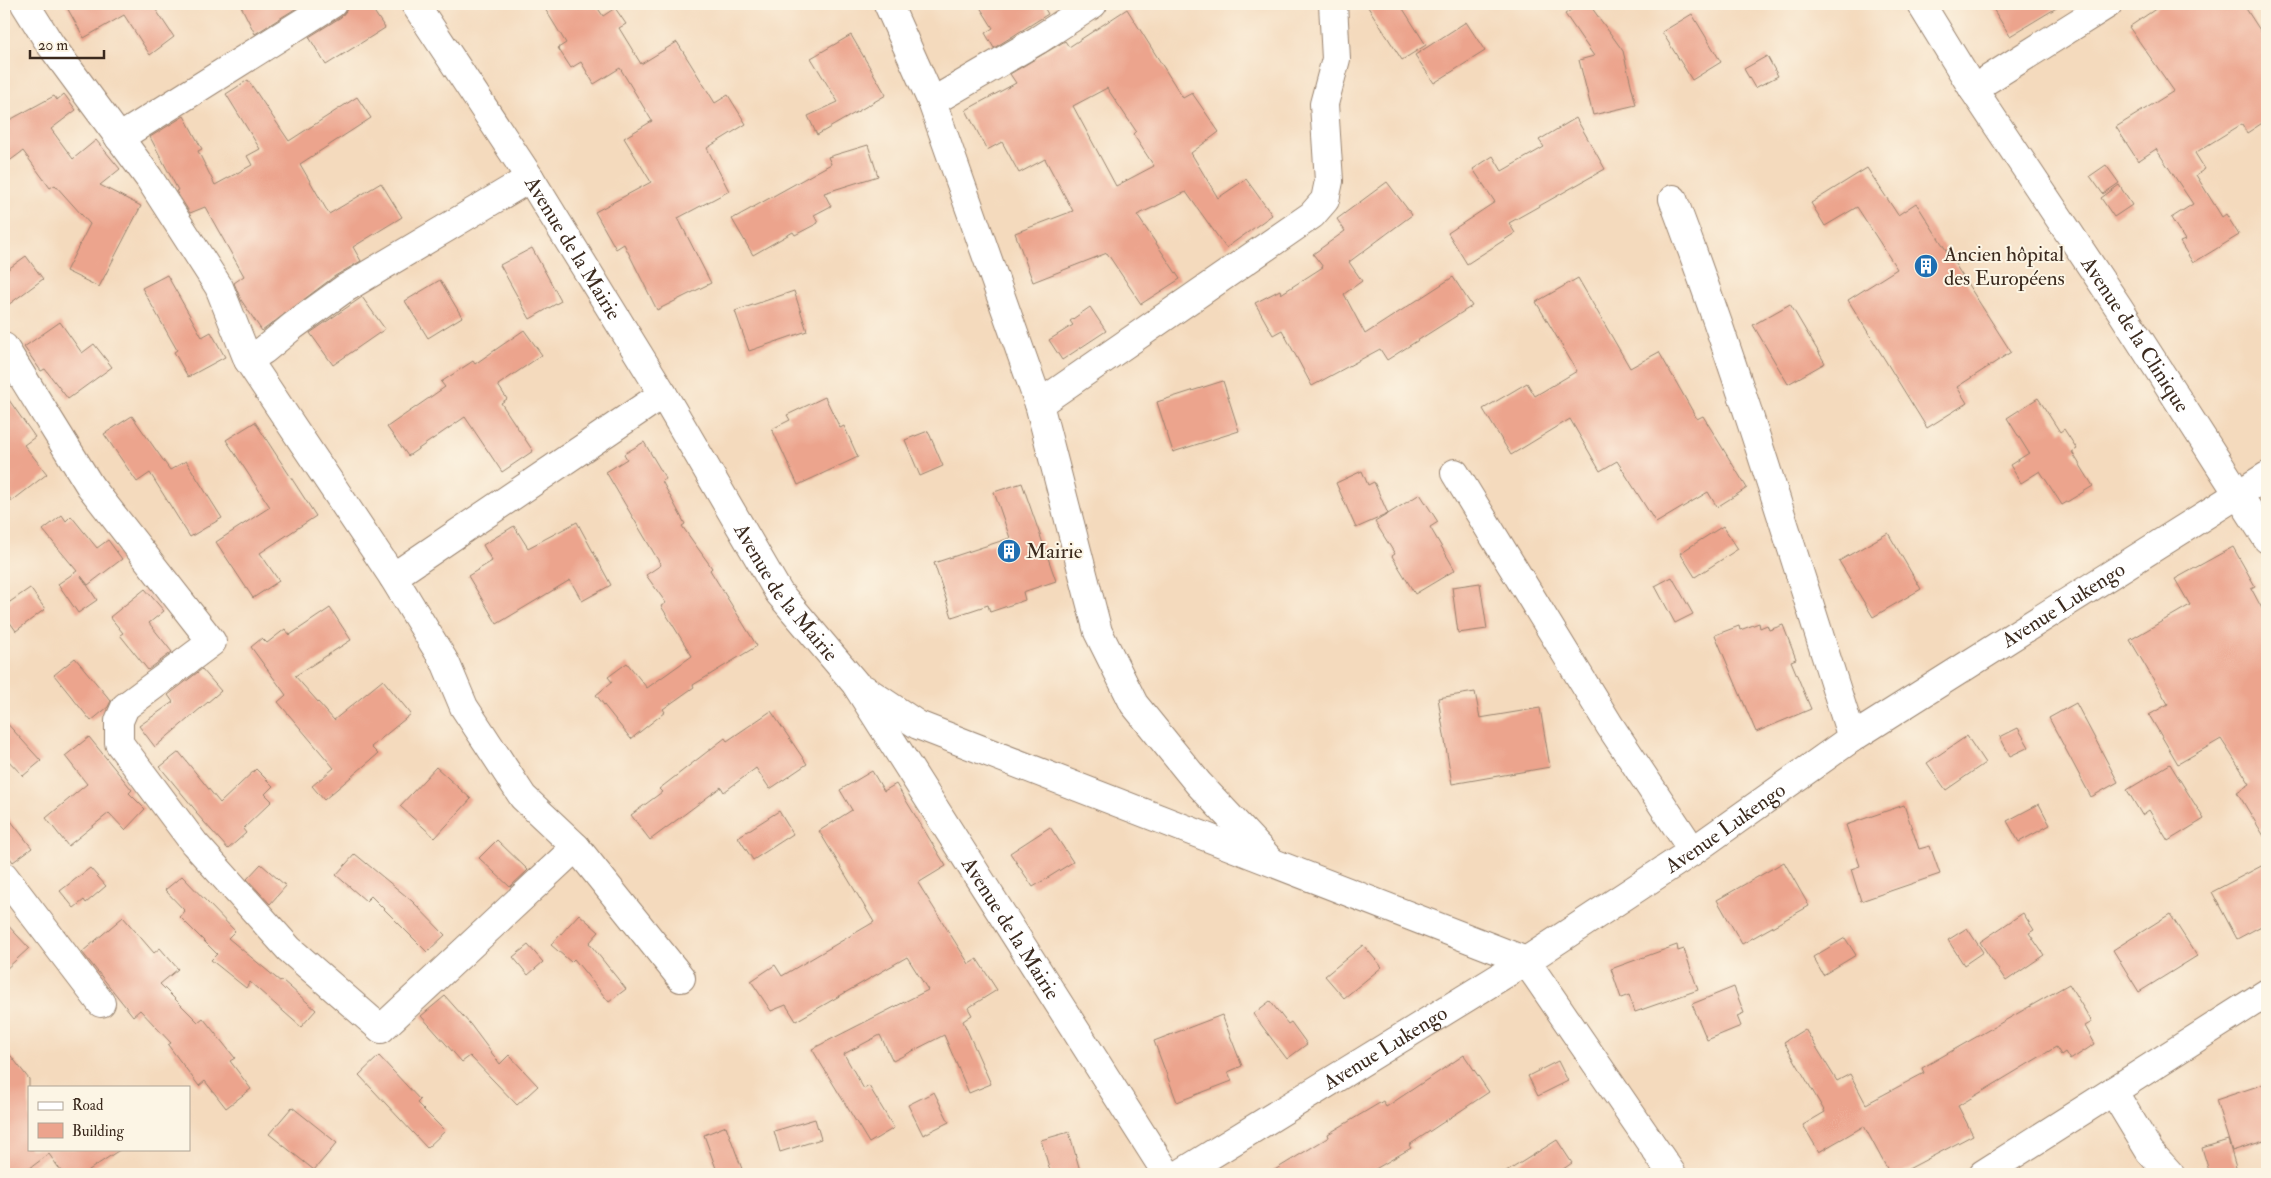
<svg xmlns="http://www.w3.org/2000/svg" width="2271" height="1178" viewBox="0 0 2271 1178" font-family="'IM FELL Double Pica',serif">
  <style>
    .building { fill: #eca48d; fill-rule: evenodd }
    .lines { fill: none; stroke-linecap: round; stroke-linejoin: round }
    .minor-casing { stroke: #98826e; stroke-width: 30 }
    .tertiary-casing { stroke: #98826e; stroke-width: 30 }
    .minor { stroke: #fff; stroke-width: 28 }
    .tertiary { stroke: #fff; stroke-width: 28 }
    .labels { text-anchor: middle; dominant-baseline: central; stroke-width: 4; stroke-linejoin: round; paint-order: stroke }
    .street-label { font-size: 21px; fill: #3b2a1e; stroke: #fcf5e5 }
    .poi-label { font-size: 21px; fill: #3b2a1e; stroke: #fcf5e5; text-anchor: start }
  </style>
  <rect width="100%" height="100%" fill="#fcf5e5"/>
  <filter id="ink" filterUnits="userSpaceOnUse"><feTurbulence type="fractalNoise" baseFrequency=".02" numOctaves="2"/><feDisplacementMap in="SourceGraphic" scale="10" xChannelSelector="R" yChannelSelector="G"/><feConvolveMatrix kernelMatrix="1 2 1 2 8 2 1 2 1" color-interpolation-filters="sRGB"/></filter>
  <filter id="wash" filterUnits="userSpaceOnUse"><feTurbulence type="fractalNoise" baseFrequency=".0096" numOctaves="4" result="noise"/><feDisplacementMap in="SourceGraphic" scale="20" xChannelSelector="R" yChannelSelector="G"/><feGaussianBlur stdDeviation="1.12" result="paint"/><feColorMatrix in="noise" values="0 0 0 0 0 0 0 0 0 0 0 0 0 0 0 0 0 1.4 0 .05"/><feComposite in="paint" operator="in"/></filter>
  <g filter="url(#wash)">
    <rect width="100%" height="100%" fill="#f4dabd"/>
    <g id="blocks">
      <!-- building -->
      <path class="building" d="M 65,4 L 152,4 L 174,37 L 150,55 L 124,15 L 84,38 Z
        M 240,4 L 303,4 L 255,34 Z
        M 348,4 L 369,4 L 385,28 L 326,65 L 309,37 L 341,17 L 346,11 Z
        M 542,4 L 595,4 L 603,16 L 615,8 L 626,24 L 619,28 L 641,64 L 677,42 L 715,103 L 728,95 L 746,124 L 707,148 L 729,191 L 678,218 L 711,283 L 657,310 L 624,244 L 616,249 L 595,212 L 651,182 L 624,138 L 652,121 L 620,68 L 594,84 L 581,62 L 571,68 L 558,48 L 566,43 Z
        M 978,4 L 1042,4 L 1048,14 L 994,48 L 985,33 L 993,28 Z
        M 1366,4 L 1400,4 L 1426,45 L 1402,60 Z
        M 1580,4 L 1589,4 L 1623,51 L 1636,105 L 1593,115 L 1579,60 L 1594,56 L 1565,14 Z
        M 1990,4 L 2063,4 L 2010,36 Z
        M 2163,4 L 2243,4 L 2267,41 L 2267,120 L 2247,133 L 2242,124 L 2195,153 L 2205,169 L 2196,175 L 2222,217 L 2226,214 L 2239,235 L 2193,263 L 2180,242 L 2185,240 L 2171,218 L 2193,204 L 2156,149 L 2138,161 L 2116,127 L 2174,91 L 2129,27 Z
        M 1127,9 L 1183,98 L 1192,93 L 1219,132 L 1191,153 L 1218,198 L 1246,179 L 1272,215 L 1226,248 L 1186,192 L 1137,215 L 1180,279 L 1141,304 L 1107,253 L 1033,282 L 1015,233 L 1073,211 L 1045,159 L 1019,173 L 1002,142 L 987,150 L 966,110 L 1016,83 L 1010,74 L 1065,41 L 1069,47 ZM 1107,88 L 1136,131 L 1133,134 L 1154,166 L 1116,186 L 1073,106 Z
        M 1692,14 L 1721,62 L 1692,80 L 1662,32 Z
        M 1466,22 L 1485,51 L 1434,83 L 1415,55 Z
        M 851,35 L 886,95 L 817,135 L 808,116 L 838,102 L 811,58 Z
        M 1767,56 L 1778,76 L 1755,88 L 1744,69 Z
        M 248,80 L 289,141 L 357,97 L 371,118 L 300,164 L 329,214 L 381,183 L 402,217 L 353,247 L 361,261 L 335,276 L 262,331 L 241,300 L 234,283 L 244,276 L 205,207 L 190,213 L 176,191 L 178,190 L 150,137 L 184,116 L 202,149 L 198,151 L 215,185 L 252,165 L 247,156 L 260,149 L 226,94 Z
        M 64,94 L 76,110 L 51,129 L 73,159 L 96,140 L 120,169 L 100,185 L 141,206 L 99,287 L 66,271 L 90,224 L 55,185 L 50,188 L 23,151 L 4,165 L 4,123 L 54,96 L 57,100 Z
        M 1576,118 L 1605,169 L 1509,223 L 1515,233 L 1467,264 L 1448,233 L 1495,202 L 1473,169 L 1493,156 L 1502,171 L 1544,147 L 1539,140 Z
        M 868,145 L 878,176 L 824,193 L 831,206 L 814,215 L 818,223 L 795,235 L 793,232 L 753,255 L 732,219 L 831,164 L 828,157 Z
        M 2106,165 L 2119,183 L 2103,194 L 2090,176 Z
        M 1867,168 L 1898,215 L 1916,203 L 2011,352 L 1957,387 L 1967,403 L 1927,428 L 1848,300 L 1897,269 L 1857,207 L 1825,226 L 1811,203 Z
        M 1387,182 L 1412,215 L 1349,262 L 1362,281 L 1344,294 L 1365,334 L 1453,277 L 1472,306 L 1387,360 L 1380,349 L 1312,386 L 1282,330 L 1273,335 L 1255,303 L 1280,290 L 1281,294 L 1323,267 L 1313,254 L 1345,231 L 1337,219 Z
        M 2119,185 L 2132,205 L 2114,217 L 2101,198 Z
        M 532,248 L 561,301 L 530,319 L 500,265 Z
        M 26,256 L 43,279 L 4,308 L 4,272 Z
        M 167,275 L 202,337 L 211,332 L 225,357 L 188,377 L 174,352 L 177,350 L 142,288 Z
        M 1578,278 L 1630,368 L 1659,352 L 1697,419 L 1703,416 L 1747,488 L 1717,507 L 1708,492 L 1656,523 L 1617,461 L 1600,471 L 1570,419 L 1511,455 L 1483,409 L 1527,383 L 1535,396 L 1577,371 L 1536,302 Z
        M 440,280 L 462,317 L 428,338 L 405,301 Z
        M 794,291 L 807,331 L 749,351 L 735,311 Z
        M 362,297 L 385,329 L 333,365 L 310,333 Z
        M 1790,304 L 1825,363 L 1788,384 L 1753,325 Z
        M 1090,307 L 1106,331 L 1062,360 L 1049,340 L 1073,325 L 1070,321 Z
        M 60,322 L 82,353 L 94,344 L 112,367 L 68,399 L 45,369 L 41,371 L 24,347 Z
        M 524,330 L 542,355 L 498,385 L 507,399 L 501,403 L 533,451 L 502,472 L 465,417 L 408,456 L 387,427 L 445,387 L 441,382 L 473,361 L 475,364 Z
        M 1223,381 L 1239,431 L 1173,452 L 1157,402 Z
        M 4,393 L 35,437 L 24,445 L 47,474 L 12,501 L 4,490 Z
        M 825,397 L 840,428 L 844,426 L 858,457 L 798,485 L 772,429 L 790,420 L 787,415 Z
        M 2038,398 L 2060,432 L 2064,429 L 2077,449 L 2072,452 L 2093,486 L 2062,505 L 2040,471 L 2021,483 L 2010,465 L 2029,453 L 2007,418 Z
        M 132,416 L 170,470 L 186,461 L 222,518 L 190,537 L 150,473 L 137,482 L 104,434 Z
        M 255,422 L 316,516 L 260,553 L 279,581 L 253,598 L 216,542 L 270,507 L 226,440 Z
        M 928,431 L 943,466 L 920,476 L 905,440 Z
        M 644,442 L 666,479 L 662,481 L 685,524 L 682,526 L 712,568 L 710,570 L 757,646 L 693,685 L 694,687 L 663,709 L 665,712 L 631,739 L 596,695 L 612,682 L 608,677 L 627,663 L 647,688 L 692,656 L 661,606 L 666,603 L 646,575 L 661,565 L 606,472 L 627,459 L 624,454 Z
        M 1362,471 L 1368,485 L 1374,482 L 1388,514 L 1356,528 L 1336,483 Z
        M 1022,483 L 1056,581 L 1023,592 L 1025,600 L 990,612 L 988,605 L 952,617 L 934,563 L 1010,538 L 994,492 Z
        M 1420,494 L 1438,522 L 1430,527 L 1455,570 L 1415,594 L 1392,556 L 1395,554 L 1375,522 Z
        M 62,515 L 66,521 L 71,516 L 97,548 L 108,540 L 122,559 L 88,585 L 81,576 L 97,600 L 78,613 L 58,584 L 77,571 L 43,530 Z
        M 577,522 L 611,585 L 582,601 L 570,580 L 497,624 L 468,576 L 492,561 L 483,545 L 514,526 L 528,548 Z
        M 1723,526 L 1738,549 L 1695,577 L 1680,553 Z
        M 1888,533 L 1921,589 L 1873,617 L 1839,561 Z
        M 2233,547 L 2255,586 L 2251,588 L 2267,618 L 2267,841 L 2237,792 L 2250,784 L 2221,739 L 2178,764 L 2149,715 L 2168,704 L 2130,640 L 2190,605 L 2175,579 Z
        M 1672,577 L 1693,614 L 1675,623 L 1655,586 Z
        M 1480,583 L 1487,629 L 1458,633 L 1452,587 Z
        M 30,588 L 45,609 L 16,631 L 4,614 L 4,606 Z
        M 145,589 L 164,611 L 149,623 L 172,652 L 148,670 L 120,635 L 123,633 L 110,617 Z
        M 330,608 L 351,640 L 295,676 L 334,720 L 383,680 L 411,714 L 371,747 L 378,754 L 324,800 L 312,786 L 334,768 L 278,702 L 286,695 L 251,647 L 262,638 L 267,643 L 285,629 L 290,635 Z
        M 1759,623 L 1760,628 L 1767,625 L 1769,630 L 1783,625 L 1796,659 L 1791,661 L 1811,709 L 1756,732 L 1715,635 L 1739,626 L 1740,630 Z
        M 75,658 L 111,701 L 108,707 L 91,721 L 54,675 Z
        M 202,669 L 221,691 L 155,747 L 139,726 L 173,702 L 168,695 Z
        M 1475,692 L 1480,718 L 1540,708 L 1550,767 L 1452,784 L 1438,698 Z
        M 2076,703 L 2118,782 L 2091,797 L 2049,718 Z
        M 771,711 L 807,764 L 770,789 L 756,768 L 724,792 L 721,787 L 650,840 L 631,815 L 662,792 L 659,789 L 725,738 L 727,741 Z
        M 4,720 L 41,761 L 23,776 L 4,756 Z
        M 2018,728 L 2029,747 L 2010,756 L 2000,737 Z
        M 1967,736 L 1985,763 L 1946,790 L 1927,763 Z
        M 89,737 L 132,790 L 129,793 L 145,809 L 125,830 L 109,813 L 68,846 L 46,818 L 87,784 L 65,756 Z
        M 179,752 L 220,803 L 256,769 L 273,786 L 265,794 L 272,801 L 243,829 L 246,833 L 228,849 L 196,813 L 197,812 L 160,767 Z
        M 2170,764 L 2204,819 L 2168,841 L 2149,810 L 2142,815 L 2127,790 Z
        M 436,767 L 471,799 L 435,838 L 400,806 Z
        M 872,771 L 884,791 L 896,784 L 946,866 L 918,883 L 969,964 L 977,959 L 997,990 L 968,1008 L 972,1015 L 963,1021 L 991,1084 L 969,1093 L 944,1035 L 893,1061 L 880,1035 L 844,1054 L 864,1089 L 869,1086 L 894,1128 L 869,1143 L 812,1049 L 928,990 L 907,957 L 796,1021 L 786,1005 L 771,1011 L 751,981 L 775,965 L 782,976 L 874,922 L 819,831 L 852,810 L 840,790 Z
        M 2039,804 L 2050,825 L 2019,842 L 2007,821 Z
        M 1904,805 L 1919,849 L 1930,846 L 1940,874 L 1861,901 L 1851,869 L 1860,866 L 1846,825 Z
        M 779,811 L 793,834 L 753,860 L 738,837 Z
        M 4,812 L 32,848 L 13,862 L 4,850 Z
        M 1050,827 L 1073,862 L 1033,887 L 1010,853 Z
        M 497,840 L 528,870 L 510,887 L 479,858 Z
        M 355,854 L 412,901 L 445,935 L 427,952 L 371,896 L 366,901 L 336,875 Z
        M 1784,862 L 1809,906 L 1742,944 L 1717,900 Z
        M 2267,863 L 2267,923 L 2237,939 L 2212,892 Z
        M 261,864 L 286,886 L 270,904 L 247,879 Z
        M 90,868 L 106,886 L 86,903 L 84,900 L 74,908 L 60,891 Z
        M 182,876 L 235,931 L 228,938 L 281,982 L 282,980 L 316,1010 L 301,1027 L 250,982 L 246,988 L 211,960 L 217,954 L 180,917 L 185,911 L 165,890 Z
        M 2023,913 L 2034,930 L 2029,933 L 2044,955 L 2006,981 L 1980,942 Z
        M 579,914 L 599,932 L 589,943 L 626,989 L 609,1002 L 574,959 L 571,962 L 551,945 Z
        M 2170,914 L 2197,956 L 2139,992 L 2113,950 Z
        M 123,917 L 154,953 L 160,948 L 178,969 L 160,984 L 198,1022 L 203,1018 L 235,1058 L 230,1061 L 251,1089 L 226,1108 L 205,1081 L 199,1086 L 168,1045 L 171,1043 L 140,1010 L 133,1016 L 82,952 Z
        M 4,921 L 29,948 L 4,971 Z
        M 1967,928 L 1983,952 L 1964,965 L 1948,940 Z
        M 1845,938 L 1856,955 L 1823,975 L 1813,957 Z
        M 528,945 L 543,962 L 528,975 L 513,957 Z
        M 1363,945 L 1382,967 L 1344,998 L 1325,976 Z
        M 1677,945 L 1678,951 L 1684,949 L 1698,990 L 1635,1012 L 1629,995 L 1621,998 L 1611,969 Z
        M 2069,984 L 2092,1022 L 2085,1026 L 2095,1044 L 2070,1060 L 2065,1052 L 2061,1055 L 2056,1047 L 1958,1106 L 1973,1135 L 1899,1174 L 1890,1174 L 1864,1126 L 1819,1152 L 1803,1125 L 1825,1112 L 1784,1042 L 1805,1029 L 1837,1081 L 1850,1074 L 1866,1104 L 1924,1073 L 1922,1068 Z
        M 1734,987 L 1744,1013 L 1737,1016 L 1741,1026 L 1707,1040 L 1692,1004 Z
        M 445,996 L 470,1024 L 500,1064 L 509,1055 L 538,1086 L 517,1105 L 470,1056 L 462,1062 L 421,1016 Z
        M 1270,1001 L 1288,1024 L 1291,1022 L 1307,1044 L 1287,1059 L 1253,1014 Z
        M 1222,1015 L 1242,1066 L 1228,1072 L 1232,1081 L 1177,1102 L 1154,1041 Z
        M 4,1047 L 29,1079 L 29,1149 L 121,1149 L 83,1174 L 63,1174 L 49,1154 L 22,1174 L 4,1174 Z
        M 1464,1055 L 1489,1092 L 1409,1145 L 1411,1148 L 1367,1174 L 1268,1174 L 1329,1137 L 1328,1134 L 1383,1101 L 1386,1107 Z
        M 379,1056 L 420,1100 L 417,1103 L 445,1131 L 427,1148 L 359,1075 Z
        M 1558,1061 L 1568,1081 L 1538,1096 L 1528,1076 Z
        M 2267,1083 L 2267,1140 L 2232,1151 L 2216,1100 Z
        M 934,1092 L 949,1122 L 923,1135 L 908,1105 Z
        M 292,1107 L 337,1143 L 314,1170 L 269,1134 Z
        M 815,1119 L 821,1139 L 780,1152 L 774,1131 Z
        M 726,1126 L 742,1169 L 726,1174 L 718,1174 L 704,1135 Z
        M 1069,1132 L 1081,1174 L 1051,1174 L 1041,1140 Z
        M 1557,1140 L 1572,1163 L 1556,1174 L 1503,1174 Z
        M 2228,1140 L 2237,1171 L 2224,1174 L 2210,1174 L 2202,1148 Z"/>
    </g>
  </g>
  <g filter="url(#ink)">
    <use href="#blocks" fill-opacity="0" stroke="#98826e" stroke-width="1"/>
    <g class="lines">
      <!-- minor casing -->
      <g class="minor-casing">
        <g id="minor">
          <path d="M 25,4 L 50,44 L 149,178 L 219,287 L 248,360 L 393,577 L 446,664 L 464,707 L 523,797 L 576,847 L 681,978"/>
          <path id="s1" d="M 415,4 L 530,178 L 663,394 L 779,593 L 855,683 L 1167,1174"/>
          <path d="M 888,4 L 932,102 L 1039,404 L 1098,632 L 1134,704 L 1198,783 L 1270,860"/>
          <path d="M 1973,89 L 2108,4"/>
          <path d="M 932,102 L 1038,40 L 1093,4"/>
          <path d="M 119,138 L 332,4"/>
          <path d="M 1673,199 C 1740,376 1794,558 1852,738"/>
          <path d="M 4,347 L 90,486 L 212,642 L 125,707 L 119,721 L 119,743 L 194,843 L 289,949 L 381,1029 L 576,847"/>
          <path d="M 248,360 L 264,350 L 293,326 L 344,289 L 530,178"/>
          <path d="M 1039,404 L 1312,215 L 1325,200 L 1329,181 L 1324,104 L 1336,59 L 1333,4"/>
          <path d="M 1455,473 L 1610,726 L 1693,851"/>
          <path d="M 393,577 L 663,394"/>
          <path d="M 864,689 L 918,725 L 1526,961 L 1672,1174"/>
          <path d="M 4,876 L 101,1003"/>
          <path d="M 2113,1091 L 2150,1152 L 2170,1174"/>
          <path id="s2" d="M 1180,1174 L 1526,961 L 1693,851 L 1852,738 L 2267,476"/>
          <path d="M 1983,1174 L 2267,993"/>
        </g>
      </g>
      <!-- tertiary casing -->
      <g class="tertiary-casing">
        <g id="tertiary">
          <path id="s3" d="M 1921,4 L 1973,89 L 2119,308 L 2267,539"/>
        </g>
      </g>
      <!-- minor -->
      <use href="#minor" class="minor"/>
      <!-- tertiary -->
      <use href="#tertiary" class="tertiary"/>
    </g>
  </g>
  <!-- icons -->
  <defs>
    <g id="building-disc" transform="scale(1.25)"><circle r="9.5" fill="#1f6fb2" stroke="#fcf5e5"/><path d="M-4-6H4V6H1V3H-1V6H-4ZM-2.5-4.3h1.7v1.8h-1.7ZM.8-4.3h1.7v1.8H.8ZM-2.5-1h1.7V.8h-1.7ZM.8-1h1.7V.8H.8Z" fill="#fff"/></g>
  </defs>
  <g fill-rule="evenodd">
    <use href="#building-disc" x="1926" y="266"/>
    <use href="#building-disc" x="1009" y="551"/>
  </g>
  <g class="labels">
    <!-- street labels -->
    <g class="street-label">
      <text stroke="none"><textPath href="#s1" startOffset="291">Avenue de la Mairie</textPath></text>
      <text stroke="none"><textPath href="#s3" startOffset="394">Avenue de la Clinique</textPath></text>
      <text stroke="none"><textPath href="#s1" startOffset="696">Avenue de la Mairie</textPath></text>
      <text stroke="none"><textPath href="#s2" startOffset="1051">Avenue Lukengo</textPath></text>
      <text stroke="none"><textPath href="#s2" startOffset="646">Avenue Lukengo</textPath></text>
      <text stroke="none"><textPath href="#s1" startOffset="1101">Avenue de la Mairie</textPath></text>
      <text stroke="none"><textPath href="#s2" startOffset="241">Avenue Lukengo</textPath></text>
    </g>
    <!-- poi labels -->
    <g class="poi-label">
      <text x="1944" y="254">Ancien hôpital<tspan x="1944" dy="24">des Européens</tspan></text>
      <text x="1026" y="551">Mairie</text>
    </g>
  </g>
  <!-- margin -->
  <rect width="2271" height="1178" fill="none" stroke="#fcf5e5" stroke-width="20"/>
  <!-- legend -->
  <rect x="28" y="1086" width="162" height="65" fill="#fcf5e5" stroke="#afa495"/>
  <rect x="38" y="1102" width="25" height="8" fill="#ffffff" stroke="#afa495"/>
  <text x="72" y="1110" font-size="15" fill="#3b2a1e">Road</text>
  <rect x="38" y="1123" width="25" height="15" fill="#eca48d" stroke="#afa495"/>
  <text x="72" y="1136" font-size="15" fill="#3b2a1e">Building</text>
  <!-- scale -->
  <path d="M30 50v8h74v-8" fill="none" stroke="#3b2a1e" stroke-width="2.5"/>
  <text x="38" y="50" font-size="15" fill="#3b2a1e" stroke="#fcf5e5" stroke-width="4" paint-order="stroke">20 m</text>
</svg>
